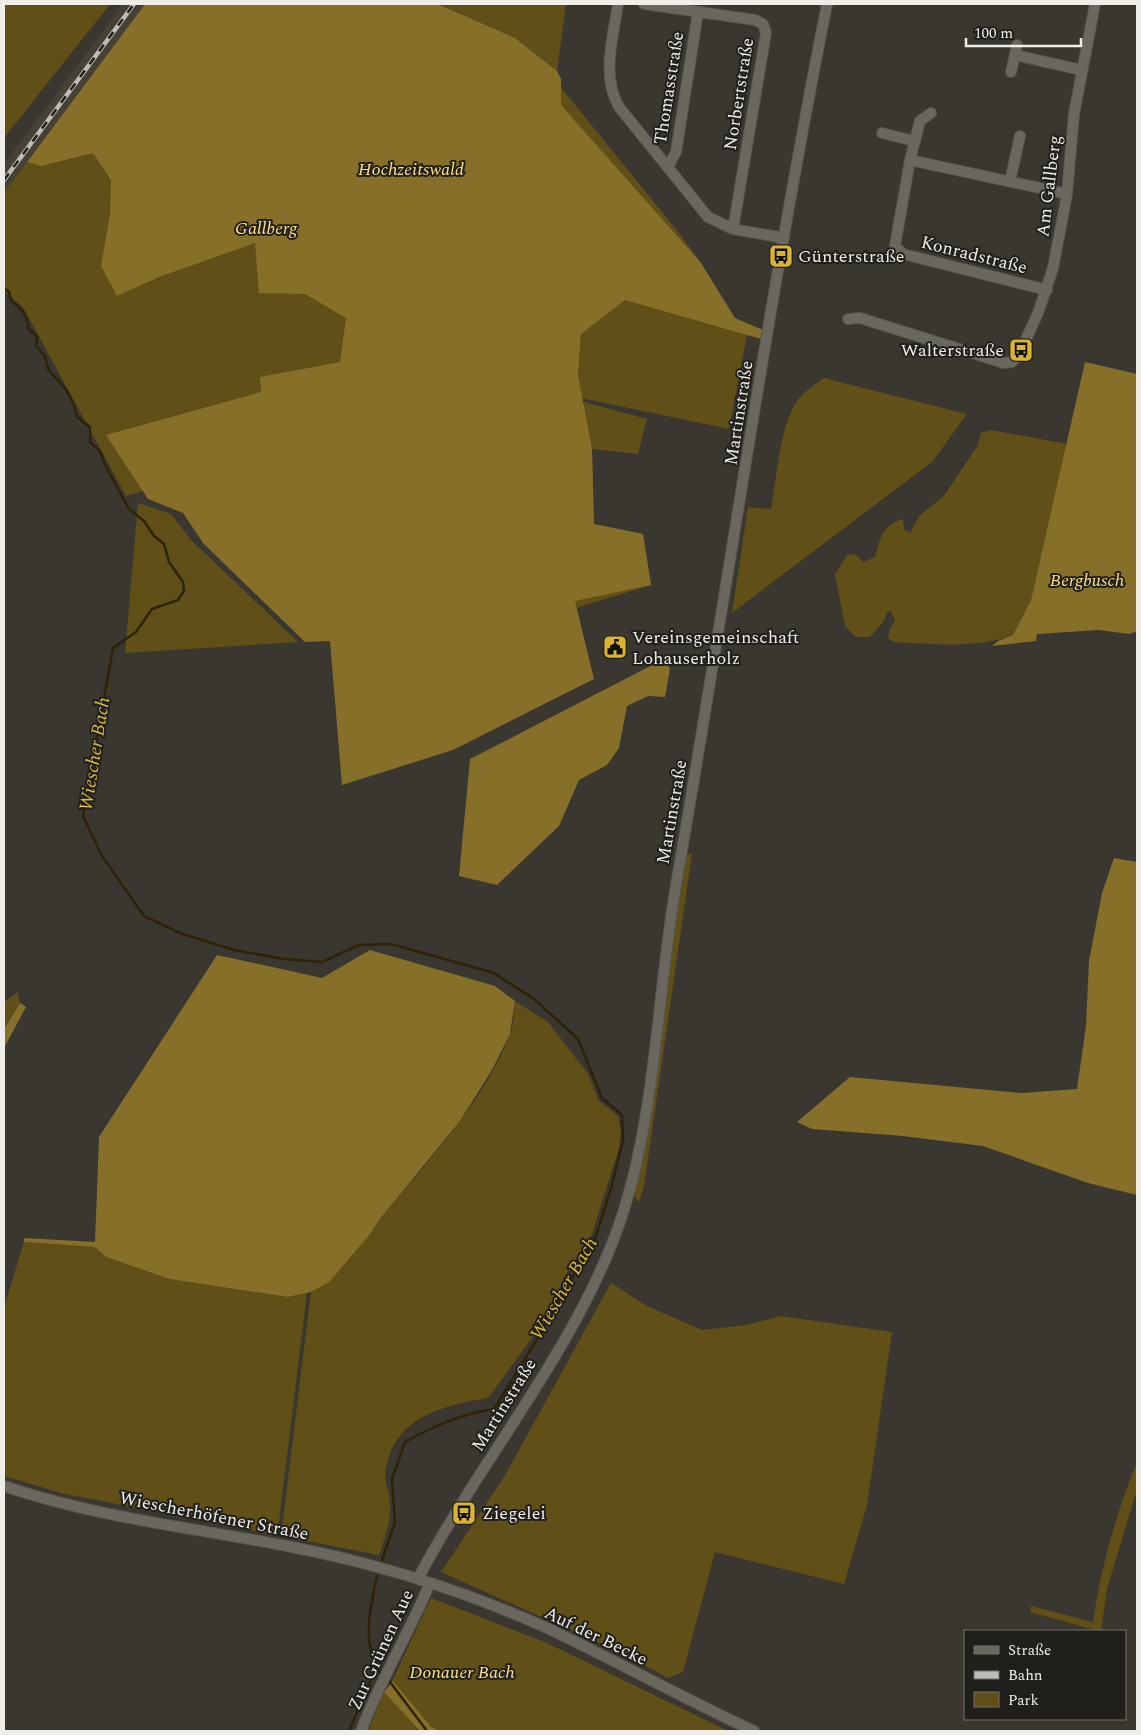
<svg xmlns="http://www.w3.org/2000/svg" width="1141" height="1735" viewBox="0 0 1141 1735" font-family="Spectral,serif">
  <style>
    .built { fill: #454134 }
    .green { fill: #604f16 }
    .forest { fill: #856f29 }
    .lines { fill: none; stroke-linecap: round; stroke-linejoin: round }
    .stream { stroke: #2d2306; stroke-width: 2.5 }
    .minor-casing { stroke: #56554e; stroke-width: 12 }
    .minor { stroke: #69675e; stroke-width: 10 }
    .rail-casing { stroke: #bebcb7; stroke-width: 4.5 }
    .rail { stroke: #201f1b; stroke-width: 2.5; stroke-dasharray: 8; stroke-linecap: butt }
    .labels { text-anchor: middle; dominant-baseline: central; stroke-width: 4; stroke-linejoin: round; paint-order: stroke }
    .street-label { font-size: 18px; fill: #eeede8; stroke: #201f1b }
    .park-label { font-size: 18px; font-style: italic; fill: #fee084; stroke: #201f1b }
    .poi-label { font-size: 18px; fill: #eeede8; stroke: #201f1b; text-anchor: start }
    .water-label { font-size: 19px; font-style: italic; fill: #e1bb3c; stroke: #201f1b }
  </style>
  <rect width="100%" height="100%" fill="#3a3730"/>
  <!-- built -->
  <path class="built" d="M 123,4 L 145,4 L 4,192 L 4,164 Z"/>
  <!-- green -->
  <path class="green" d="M 4,4 L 110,4 L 4,138 Z
    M 155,4 L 566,4 L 557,71 L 515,38 L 502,33 L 555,80 L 679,233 L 701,263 L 735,331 L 747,335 L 729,429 L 581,398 L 578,375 L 581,334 L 578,297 L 573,399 L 647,419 L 638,454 L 592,449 L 594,524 L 643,534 L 651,585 L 576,608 L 425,645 L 411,603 L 269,452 L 126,496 L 23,307 L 4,291 L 4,192 L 27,162 L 38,165 Z
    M 824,378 L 967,414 L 932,462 L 732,613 L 748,507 L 771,509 C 777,477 779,431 795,404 C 802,393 814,385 824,378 Z
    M 991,430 L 1067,444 L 1031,600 L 1013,635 C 976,649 932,644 893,642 L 888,638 L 890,629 L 895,621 L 891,611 L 888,611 L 883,622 L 870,637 L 856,637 L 845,626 L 835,574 L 847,555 L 855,554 L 863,562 L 875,557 C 881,537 881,526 903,519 L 904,529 L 910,533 L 920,515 L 944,496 L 978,445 L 981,433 Z
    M 138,503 L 171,514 L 192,541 L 298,642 L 125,653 Z
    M 690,854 L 692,854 L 644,1186 L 639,1202 L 632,1193 L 686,856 Z
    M 18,992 L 20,1003 L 4,1029 L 4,1002 Z
    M 515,1001 L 548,1022 L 588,1074 L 599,1101 L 618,1116 L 621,1132 L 619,1148 L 592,1234 L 567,1273 L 535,1334 L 488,1398 C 440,1406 390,1418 385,1477 C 385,1483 388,1489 389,1495 C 393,1517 386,1535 379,1555 L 281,1536 L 311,1292 C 344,1273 362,1241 386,1212 C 430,1158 485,1100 510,1034 C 514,1024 514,1012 515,1001 Z
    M 24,1242 L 95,1247 L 106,1257 L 169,1279 L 288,1297 L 307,1293 L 278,1530 L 274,1535 L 61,1493 L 4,1476 L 4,1307 Z
    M 611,1283 L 647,1306 L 702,1330 L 746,1325 L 781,1316 L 892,1332 L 867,1505 L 844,1584 L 715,1552 L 683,1672 L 668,1678 L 624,1654 L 441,1572 L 504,1477 Z
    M 1137,1462 L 1137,1490 L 1107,1589 L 1101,1631 L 1091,1631 L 1091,1629 L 1030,1612 L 1031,1606 L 1093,1622 C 1101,1567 1116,1513 1137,1462 Z
    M 431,1598 L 545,1642 L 728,1731 L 368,1731 L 384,1692 L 387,1692 Z"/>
  <!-- forest -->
  <path class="forest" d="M 145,4 L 437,4 L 515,38 L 557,71 L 561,79 L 561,105 L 701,263 L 735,318 L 763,330 L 761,339 L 625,300 L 581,334 L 578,375 L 592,449 L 594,524 L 643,534 L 651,585 L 575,601 L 594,679 L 453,750 L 342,785 L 330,641 L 305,642 L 203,543 L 183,513 L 148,499 L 106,435 L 261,392 L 260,377 L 340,362 L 346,318 L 305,294 L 259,293 L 255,243 L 159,277 L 117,296 L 101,266 L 110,214 L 111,180 L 93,153 L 41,166 L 27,162 Z
    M 1085,362 L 1137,374 L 1137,631 L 1129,634 L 1099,630 L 1037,634 L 1036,641 L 992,646 L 998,641 L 1013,635 L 1031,600 Z
    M 664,659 L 670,669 L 665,697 L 648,696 L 627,706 L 619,748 L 607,765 L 579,780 L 559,826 L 497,885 L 459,876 L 470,759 Z
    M 1114,858 L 1137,862 L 1137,1195 L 1088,1183 L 983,1146 L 903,1136 L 812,1129 L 797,1122 L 850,1077 L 1022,1093 L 1077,1089 L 1086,1026 L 1089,961 L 1102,893 Z
    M 370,950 L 495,986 L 515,1001 L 510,1034 L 492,1070 L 460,1121 L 380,1219 L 367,1238 L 329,1282 L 311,1292 L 288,1297 L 169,1279 L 106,1257 L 95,1247 L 24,1242 L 24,1238 L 95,1242 L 99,1137 L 217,955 L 322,978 Z
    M 20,1003 L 26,1007 L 4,1048 L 4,1029 Z
    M 393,1681 L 431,1727 L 440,1731 L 420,1731 L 384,1692 Z"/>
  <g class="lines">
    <!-- stream -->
    <path class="stream" d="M 4,288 L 9,292 L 11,301 C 21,308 28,315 28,328 L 37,337 L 36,346 L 45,356 L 48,369 L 67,391 L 74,405 L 77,417 L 90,427 L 90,442 L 100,451 L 105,465 L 129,509 L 144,521 L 154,536 L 164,544 L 169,562 L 183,582 L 184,591 L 178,600 L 152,609 L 136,632 L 113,648 L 83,816 L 102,856 L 144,916 L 180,933 L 234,950 L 284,959 L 322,962 L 359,945 L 391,944 L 494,973 L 534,999 L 578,1039 L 602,1098 L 622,1115 L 623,1140 L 612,1185 L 596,1236 L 539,1336 L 494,1409 C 461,1414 434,1426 405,1442 L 392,1479 L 395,1523 L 382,1560
      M 377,1576 C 370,1607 361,1646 381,1674
      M 390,1682 L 427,1731
      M 349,1731 L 376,1667"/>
    <!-- minor casing -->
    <g class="minor-casing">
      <path id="minor" d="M 618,4 C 613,38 601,75 619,107 L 708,217 L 733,229 L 784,238
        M 644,4 L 755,20 L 763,24 L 766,33 L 733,229
        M 1015,55 L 1017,45
        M 1011,72 L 1015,55 L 1081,70
        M 882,133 L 914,141
        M 910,160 L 920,121 L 931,113
        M 668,167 L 676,152 L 698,12
        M 1010,181 L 1020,136
        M 1047,290 L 903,254 L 895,246 L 910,160 L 1067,194
        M 848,319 L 860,318 L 1004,363 L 1012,362 L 1021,350 L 1038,313 L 1053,268 L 1067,194 L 1074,114 L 1095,4
        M 4,1486 C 121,1526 247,1532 366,1564 C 428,1580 489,1602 547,1628 C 617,1661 684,1699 754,1731
        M 418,1579 C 433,1549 451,1521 468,1493 C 522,1408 589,1315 621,1219 C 656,1114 657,994 676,885 C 727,591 769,296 827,4
        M 361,1731 C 380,1680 409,1634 430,1583"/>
    </g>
    <!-- minor -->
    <use href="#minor" class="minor"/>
    <!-- rail casing -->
    <g class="rail-casing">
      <path id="rail" d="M 4,180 L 134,4"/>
    </g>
    <!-- rail -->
    <use href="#rail" class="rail"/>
  </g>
  <!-- icons -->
  <defs>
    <g id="bus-square" transform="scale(1.25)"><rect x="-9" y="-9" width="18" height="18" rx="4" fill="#d9b334" stroke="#201f1b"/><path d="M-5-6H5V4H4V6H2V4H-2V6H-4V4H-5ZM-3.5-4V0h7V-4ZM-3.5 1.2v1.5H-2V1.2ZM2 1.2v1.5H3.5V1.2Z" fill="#111"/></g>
    <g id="civic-square" transform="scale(1.25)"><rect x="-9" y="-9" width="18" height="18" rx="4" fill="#d9b334" stroke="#201f1b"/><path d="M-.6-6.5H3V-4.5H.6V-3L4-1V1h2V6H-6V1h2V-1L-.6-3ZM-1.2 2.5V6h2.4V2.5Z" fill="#111"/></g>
  </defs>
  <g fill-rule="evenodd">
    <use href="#bus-square" x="781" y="256"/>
    <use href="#bus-square" x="1021" y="350"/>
    <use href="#civic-square" x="615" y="647"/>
    <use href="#bus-square" x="464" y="1513"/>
  </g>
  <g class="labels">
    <!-- street labels -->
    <g class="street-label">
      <text transform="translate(669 88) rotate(-81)">Thomasstraße</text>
      <text transform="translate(739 94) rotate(-81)">Norbertstraße</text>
      <text transform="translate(1049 186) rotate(-83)">Am Gallberg</text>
      <text transform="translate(974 255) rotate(14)">Konradstraße</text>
      <text transform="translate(739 413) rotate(-81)">Martinstraße</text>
      <text transform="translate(672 812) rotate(-80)">Martinstraße</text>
      <text transform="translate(504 1405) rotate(-58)">Martinstraße</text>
      <text transform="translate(214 1516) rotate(11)">Wiescherhöfener Straße</text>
      <text transform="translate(596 1636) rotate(26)">Auf der Becke</text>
      <text transform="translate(381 1650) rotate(-65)">Zur Grünen Aue</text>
    </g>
    <!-- park labels -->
    <g class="park-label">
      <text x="411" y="169">Hochzeitswald</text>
      <text x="266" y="228">Gallberg</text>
      <text x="1087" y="580">Bergbusch</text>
      <text x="462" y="1672">Donauer Bach</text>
    </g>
    <!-- poi labels -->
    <g class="poi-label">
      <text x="798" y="256">Günterstraße</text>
      <text x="1004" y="350" text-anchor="end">Walterstraße</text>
      <text x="632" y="637">Vereinsgemeinschaft<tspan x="632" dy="21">Lohauserholz</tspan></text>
      <text x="482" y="1513">Ziegelei</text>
    </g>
    <!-- water labels -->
    <g class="water-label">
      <text transform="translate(95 754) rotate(-81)">Wiescher Bach</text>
      <text transform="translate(564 1289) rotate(-60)">Wiescher Bach</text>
    </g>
  </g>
  <!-- border -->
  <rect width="1141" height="1735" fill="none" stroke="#eeede8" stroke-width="10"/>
  <!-- legend -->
  <rect x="964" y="1630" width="162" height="90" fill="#201f1b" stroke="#72716d"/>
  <rect x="974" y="1646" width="25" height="8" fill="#69675e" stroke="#72716d"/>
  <text x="1008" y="1655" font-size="15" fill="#eeede8">Straße</text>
  <rect x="974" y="1671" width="25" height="8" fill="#bebcb7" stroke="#72716d"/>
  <text x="1008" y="1680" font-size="15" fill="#eeede8">Bahn</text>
  <rect x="974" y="1692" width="25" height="15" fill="#604f16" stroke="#72716d"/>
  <text x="1008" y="1705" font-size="15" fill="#eeede8">Park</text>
  <!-- scale -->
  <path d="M966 38v8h115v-8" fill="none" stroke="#eeede8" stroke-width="2.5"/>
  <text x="974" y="38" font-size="15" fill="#eeede8" stroke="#201f1b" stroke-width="4" paint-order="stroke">100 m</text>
</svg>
